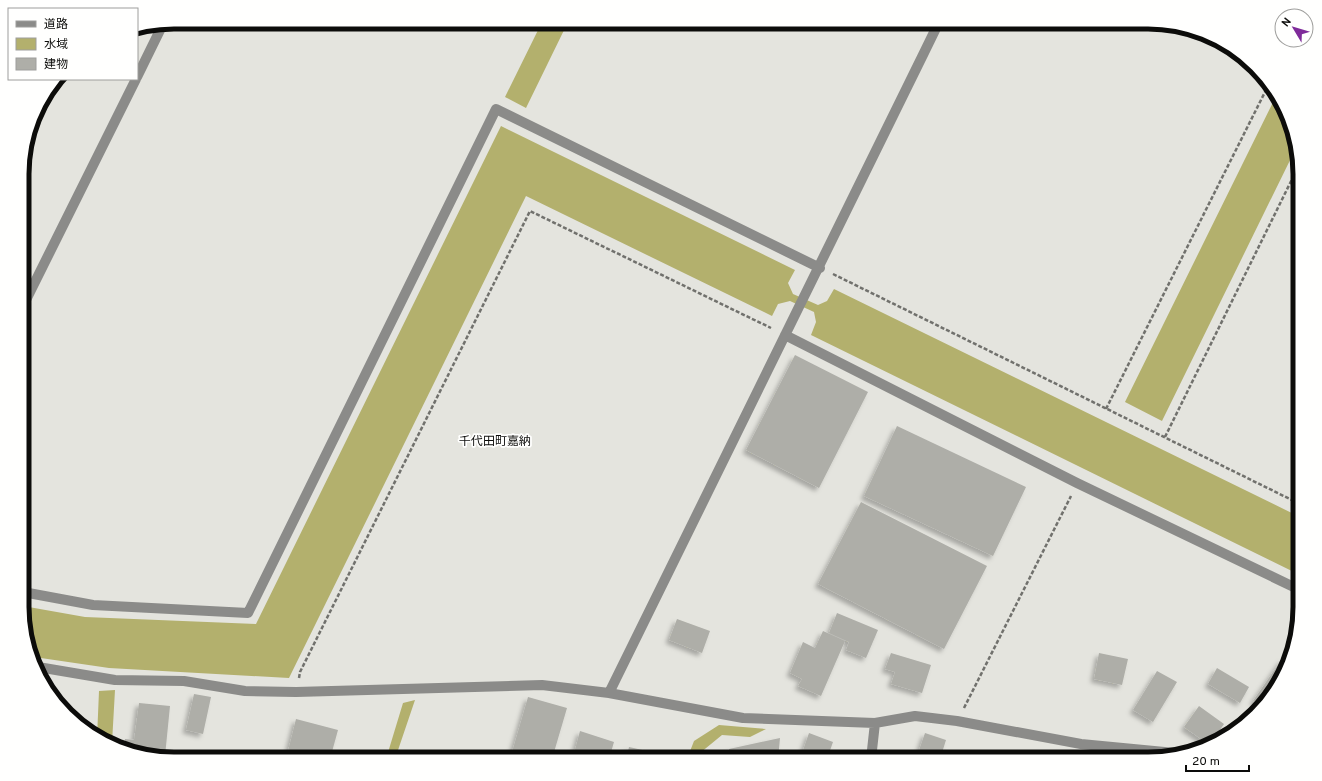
<svg xmlns="http://www.w3.org/2000/svg" width="1322" height="781" viewBox="0 0 1322 781" font-family="Overpass,'Noto Sans JP',sans-serif">
  <style>
    .water { fill: #b3b06d }
    .building { fill: #aeaea8; filter: url(#shadow) }
    .lines { fill: none; stroke-linecap: round; stroke-linejoin: round }
    .path { stroke: #71716d; stroke-width: 2.5; stroke-dasharray: 4 2; stroke-linecap: butt }
    .minor { stroke: #8b8b89; stroke-width: 10 }
    .labels { text-anchor: middle; dominant-baseline: central; stroke-width: 3.5; stroke-linejoin: round; paint-order: stroke }
    .quarter-label { font-size: 12px; fill: #0c0c0a; stroke: #fffffe }
    .rim { fill: none; stroke: #0c0c0a; stroke-width: 5 }
  </style>
  <defs>
    <filter id="shadow"><feDropShadow dx="-3.5" dy="3.5" stdDeviation="2" flood-color="#0004"/></filter>
  </defs>
  <rect width="100%" height="100%" fill="#e4e4de"/>
  <!-- water -->
  <path class="water" d="M 542,22 L 568,22 L 526,108 L 505,97 Z
    M 1277,94 L 1280,98 L 1295,150 L 1162,421 L 1125,402 Z
    M 501,126 L 795,270 L 788,283 L 793,294 L 818,305 L 827,301 L 834,289 L 1300,517 L 1300,575 L 811,335 L 816,322 L 814,312 L 790,301 L 778,304 L 772,316 L 526,196 L 289,678 L 109,668 L 34,657 L 23,627 L 23,606 L 85,617 L 256,624 Z
    M 115,690 L 112,743 L 112,745 L 97,738 L 99,691 Z
    M 415,700 L 395,759 L 386,759 L 403,703 Z
    M 719,725 L 766,729 L 750,737 L 722,735 L 700,753 L 698,759 L 687,759 L 694,741 Z"/>
  <!-- building -->
  <path class="building" d="M 795,355 L 868,392 L 819,488 L 746,450 Z
    M 897,426 L 1026,487 L 993,556 L 864,496 Z
    M 861,502 L 987,566 L 944,649 L 818,584 Z
    M 837,613 L 878,630 L 866,658 L 846,650 L 849,642 L 829,633 Z
    M 677,619 L 710,631 L 702,653 L 669,640 Z
    M 823,631 L 845,641 L 821,696 L 798,686 L 802,679 L 790,673 L 803,642 L 815,648 Z
    M 891,653 L 931,665 L 922,693 L 891,684 L 895,672 L 885,669 Z
    M 1099,653 L 1128,659 L 1122,685 L 1094,679 Z
    M 1282,659 L 1286,661 L 1280,683 L 1262,707 L 1253,701 Z
    M 1217,668 L 1249,687 L 1240,703 L 1208,684 Z
    M 1157,671 L 1177,682 L 1153,722 L 1133,710 Z
    M 194,694 L 211,697 L 203,734 L 186,730 Z
    M 528,697 L 567,708 L 552,759 L 510,759 Z
    M 139,703 L 170,706 L 165,756 L 139,753 L 138,754 L 134,754 L 124,749 L 125,739 L 134,740 Z
    M 1199,706 L 1224,724 L 1211,743 L 1208,744 L 1184,727 Z
    M 296,719 L 338,730 L 330,759 L 286,759 Z
    M 580,731 L 614,742 L 609,759 L 579,759 L 573,757 Z
    M 809,733 L 833,742 L 827,759 L 800,759 Z
    M 925,733 L 946,740 L 940,759 L 916,759 Z
    M 780,738 L 778,759 L 728,759 L 729,749 Z
    M 629,747 L 674,757 L 674,759 L 626,759 Z"/>
  <g class="lines">
    <!-- path -->
    <path class="path" d="M 833,274 L 1300,504
      M 1106,409 L 1269,84
      M 1165,437 L 1300,163
      M 299,678 L 300,672 L 530,211 L 771,328
      M 964,708 L 1071,496"/>
    <!-- minor -->
    <path class="minor" d="M 137,77 L 163,24
      M 23,306 L 136,79
      M 785,335 L 1077,483 L 1300,590
      M 23,592 L 93,605 L 248,613 L 496,109 L 820,268
      M 38,667 L 115,680 L 184,681 L 245,691 L 296,692 L 542,685 L 609,693 L 743,718 L 875,723 L 915,716 L 957,721 L 1081,744 L 1175,753
      M 609,693 C 719,469 830,246 939,22
      M 871,759 L 875,723"/>
  </g>
  <g class="labels">
    <!-- quarter labels -->
    <g class="quarter-label">
      <text x="495" y="442">千代田町嘉納</text>
    </g>
  </g>
  <!-- crop -->
  <path d="M0 0H1322V781H0ZM174 29H1148A145 145 0 0 1 1293 174V607A145 145 0 0 1 1148 752H174A145 145 0 0 1 29 607V174A145 145 0 0 1 174 29Z" fill="#fffffe" fill-rule="evenodd"/>
  <path class="rim" d="M174 29H1148A145 145 0 0 1 1293 174V607A145 145 0 0 1 1148 752H174A145 145 0 0 1 29 607V174A145 145 0 0 1 174 29Z"/>
  <!-- legend -->
  <rect x="8" y="8" width="130" height="72" fill="#fffffe" stroke="#9e9e9c"/>
  <rect x="16" y="21" width="20" height="6" fill="#8b8b89" stroke="#9e9e9c"/>
  <text x="44" y="28" font-size="12" fill="#0c0c0a">道路</text>
  <rect x="16" y="38" width="20" height="12" fill="#b3b06d" stroke="#9e9e9c"/>
  <text x="44" y="48" font-size="12" fill="#0c0c0a">水域</text>
  <rect x="16" y="58" width="20" height="12" fill="#aeaea8" stroke="#9e9e9c"/>
  <text x="44" y="68" font-size="12" fill="#0c0c0a">建物</text>
  <!-- north arrow -->
  <g transform="translate(1294 28) rotate(308)"><circle r="19" fill="#fffffe" stroke="#9e9e9c"/>
  <path d="M0-3L7 15L0 10L-7 15Z" fill="#7f2b9a"/>
  <text y="-6" font-size="11" font-weight="bold" text-anchor="middle" fill="#0c0c0a">N</text>
  </g>
  <!-- scale -->
  <path d="M1186 765v6h63v-6" fill="none" stroke="#0c0c0a" stroke-width="2"/>
  <text x="1192" y="765" font-size="12" fill="#0c0c0a" stroke="#fffffe" stroke-width="3" paint-order="stroke">20 m</text>
</svg>
